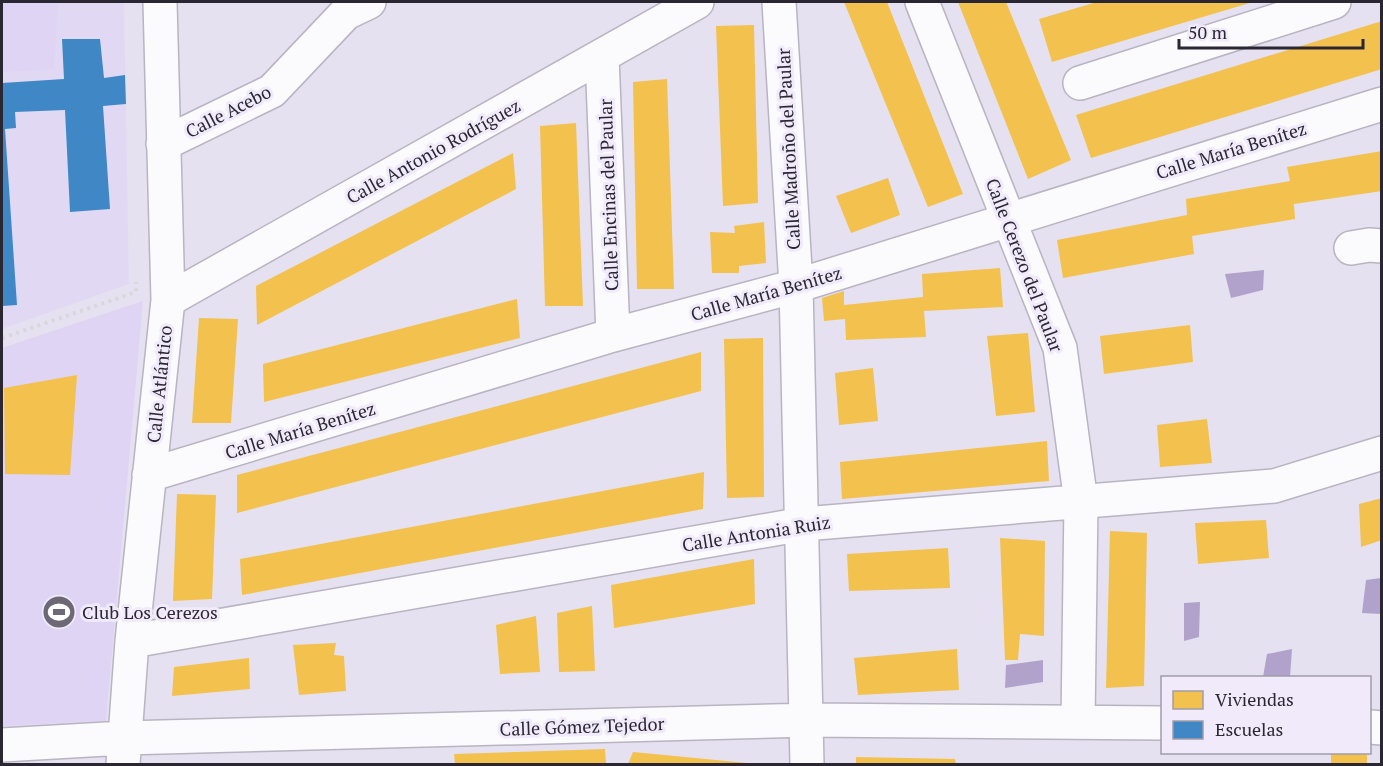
<svg xmlns="http://www.w3.org/2000/svg" width="1383" height="766" viewBox="0 0 1383 766" font-family="'PT Serif',serif">
  <style>
    .built { fill: #e1d9f3 }
    .green { fill: #dfd4f4 }
    .water { fill: #b0a2ca }
    .homes { fill: #f2c14e }
    .schools { fill: #3f88c5 }
    .lines { fill: none; stroke-linecap: round; stroke-linejoin: round }
    .minor-casing { stroke: #b8b4c1; stroke-width: 36 }
    .path { stroke: #d8d7db; stroke-width: 4; stroke-dasharray: 3 4.5; stroke-linecap: butt }
    .minor { stroke: #fbfafd; stroke-width: 33 }
    .labels { text-anchor: middle; dominant-baseline: central; stroke-width: 6; stroke-linejoin: round; paint-order: stroke }
    .street-label { font-size: 18px; fill: #2b2732; stroke: #f0eafb }
    .poi-label { font-size: 18px; fill: #2b2732; stroke: #f0eafb; text-anchor: start }
  </style>
  <rect width="100%" height="100%" fill="#e6e1f1"/>
  <!-- built -->
  <path class="built" d="M 2,2 L 124,2 L 129,284 L 2,329 Z"/>
  <!-- green -->
  <path class="green" d="M 2,2 L 58,2 L 54,69 L 2,72 Z
    M 143,301 L 106,721 L 2,726 L 2,348 Z"/>
  <!-- water -->
  <path class="water" d="M 1264,270 L 1263,290 L 1231,298 L 1225,274 Z
    M 1381,578 L 1381,614 L 1362,613 L 1366,580 Z
    M 1200,602 L 1199,637 L 1184,641 L 1184,603 Z
    M 1292,649 L 1290,677 L 1263,677 L 1267,654 Z
    M 1043,660 L 1043,682 L 1005,688 L 1006,665 Z"/>
  <!-- homes -->
  <path class="homes" d="M 844,2 L 887,2 L 963,194 L 928,207 Z
    M 958,2 L 1006,2 L 1071,160 L 1028,179 Z
    M 1097,2 L 1253,2 L 1052,62 L 1039,19 Z
    M 1382,21 L 1382,69 L 1091,158 L 1076,115 Z
    M 754,25 L 758,203 L 723,206 L 716,26 Z
    M 667,79 L 674,289 L 637,289 L 633,82 Z
    M 576,123 L 583,306 L 545,306 L 540,126 Z
    M 1382,151 L 1382,191 L 1294,204 L 1295,219 L 1192,236 L 1194,254 L 1063,278 L 1057,240 L 1187,215 L 1186,199 L 1290,181 L 1287,167 Z
    M 513,153 L 516,189 L 257,325 L 256,286 Z
    M 888,178 L 900,215 L 851,233 L 836,196 Z
    M 764,222 L 766,263 L 739,266 L 739,273 L 712,273 L 710,232 L 735,233 L 734,226 Z
    M 1000,268 L 1003,307 L 924,311 L 926,337 L 846,340 L 845,319 L 824,321 L 822,298 L 844,291 L 844,305 L 923,297 L 922,274 Z
    M 517,299 L 520,338 L 264,402 L 263,364 Z
    M 199,318 L 238,319 L 231,423 L 192,423 Z
    M 1190,325 L 1193,362 L 1104,374 L 1100,336 Z
    M 1028,333 L 1035,412 L 996,416 L 987,336 Z
    M 763,338 L 764,497 L 727,498 L 724,339 Z
    M 701,352 L 701,391 L 237,513 L 237,475 Z
    M 873,368 L 878,421 L 839,425 L 835,373 Z
    M 77,375 L 70,475 L 5,474 L 4,388 Z
    M 1207,419 L 1212,463 L 1160,467 L 1157,425 Z
    M 1047,441 L 1049,481 L 842,499 L 840,462 Z
    M 704,472 L 703,509 L 242,595 L 240,559 Z
    M 177,494 L 216,495 L 212,599 L 173,601 Z
    M 1382,498 L 1382,540 L 1361,547 L 1359,504 Z
    M 1266,520 L 1269,558 L 1198,564 L 1195,523 Z
    M 1110,531 L 1147,533 L 1144,686 L 1106,688 Z
    M 1000,538 L 1045,541 L 1044,636 L 1020,634 L 1018,660 L 1005,660 Z
    M 948,548 L 950,588 L 849,591 L 847,554 Z
    M 754,559 L 755,604 L 614,628 L 611,585 Z
    M 592,606 L 595,671 L 559,672 L 557,613 Z
    M 536,616 L 540,672 L 500,674 L 496,625 Z
    M 336,643 L 334,655 L 344,656 L 346,691 L 299,695 L 293,645 Z
    M 957,649 L 959,690 L 858,695 L 854,658 Z
    M 249,658 L 250,689 L 172,696 L 174,667 Z
    M 605,749 L 606,764 L 455,764 L 454,754 Z
    M 633,752 L 747,763 L 747,764 L 628,764 Z
    M 1331,752 L 1367,752 L 1367,764 L 1331,764 Z
    M 856,757 L 955,759 L 956,764 L 856,764 Z"/>
  <!-- schools -->
  <path class="schools" d="M 62,39 L 100,39 L 104,78 L 125,75 L 126,104 L 103,106 L 110,209 L 70,212 L 65,110 L 15,112 L 16,128 L 5,129 L 17,305 L 2,306 L 2,83 L 64,79 Z"/>
  <g class="lines">
    <!-- minor casing -->
    <g class="minor-casing">
      <path id="minor" d="M 779,2 L 796,286 L 807,764
        M 922,2 L 1060,348 L 1081,502 L 1078,721
        M 602,56 L 613,335
        M 1080,83 L 1334,2
        M 163,144 L 272,91 L 346,13 L 369,2
        M 1351,248 L 1369,245 L 1382,246
        M 168,300 L 697,2
        M 149,475 L 613,335 L 796,286 L 1382,104
        M 132,641 L 803,524 L 1274,486 L 1382,453
        M 1370,727 L 1382,728
        M 2,745 L 124,738 L 808,720 L 1162,723
        M 123,764 L 132,641 L 168,300 L 160,2"/>
    </g>
    <!-- path -->
    <path class="path" d="M 2,338 L 136,292 L 136,282"/>
    <!-- minor -->
    <use href="#minor" class="minor"/>
  </g>
  <!-- icons -->
  <defs>
    <g id="stadium-disc" transform="scale(1.725)"><circle r="9.5" fill="#6c6875" stroke="#f0eafb"/><path d="M0-5a6.5 5 0 1 0 0 10a6.5 5 0 1 0 0-10ZM-3.5-1.8h7v3.6h-7Z" fill="#fff"/></g>
  </defs>
  <g fill-rule="evenodd">
    <use href="#stadium-disc" x="59" y="612"/>
  </g>
  <g class="labels">
    <!-- street labels -->
    <g class="street-label">
      <text transform="translate(228 111) rotate(-27)">Calle Acebo</text>
      <text transform="translate(788 149) rotate(-93)">Calle Madroño del Paular</text>
      <text transform="translate(1231 150) rotate(-17)">Calle María Benítez</text>
      <text transform="translate(433 151) rotate(-29)">Calle Antonio Rodríguez</text>
      <text transform="translate(608 195) rotate(-92)">Calle Encinas del Paular</text>
      <text transform="translate(1025 265) rotate(69)">Calle Cerezo del Paular</text>
      <text transform="translate(766 293) rotate(-16)">Calle María Benítez</text>
      <text transform="translate(159 384) rotate(-84)">Calle Atlántico</text>
      <text transform="translate(300 430) rotate(-17)">Calle María Benítez</text>
      <text transform="translate(756 533) rotate(-9)">Calle Antonia Ruiz</text>
      <text transform="translate(582 726) rotate(-2)">Calle Gómez Tejedor</text>
    </g>
    <!-- poi labels -->
    <g class="poi-label">
      <text x="82" y="612">Club Los Cerezos</text>
    </g>
  </g>
  <!-- border -->
  <rect width="1383" height="766" fill="none" stroke="#2b2732" stroke-width="6"/>
  <!-- legend -->
  <rect x="1161" y="676" width="210" height="78" fill="#f0eafb" stroke="#a19cab" stroke-width="1.5"/>
  <rect x="1173" y="691" width="30" height="18" fill="#f2c14e" stroke="#a19cab" stroke-width="1.5"/>
  <text x="1215" y="706" font-size="18" fill="#2b2732">Viviendas</text>
  <rect x="1173" y="721" width="30" height="18" fill="#3f88c5" stroke="#a19cab" stroke-width="1.5"/>
  <text x="1215" y="736" font-size="18" fill="#2b2732">Escuelas</text>
  <!-- scale -->
  <path d="M1179 39v9h184v-9" fill="none" stroke="#2b2732" stroke-width="3"/>
  <text x="1188" y="39" font-size="18" fill="#2b2732" stroke="#f0eafb" stroke-width="4.5" paint-order="stroke">50 m</text>
</svg>
